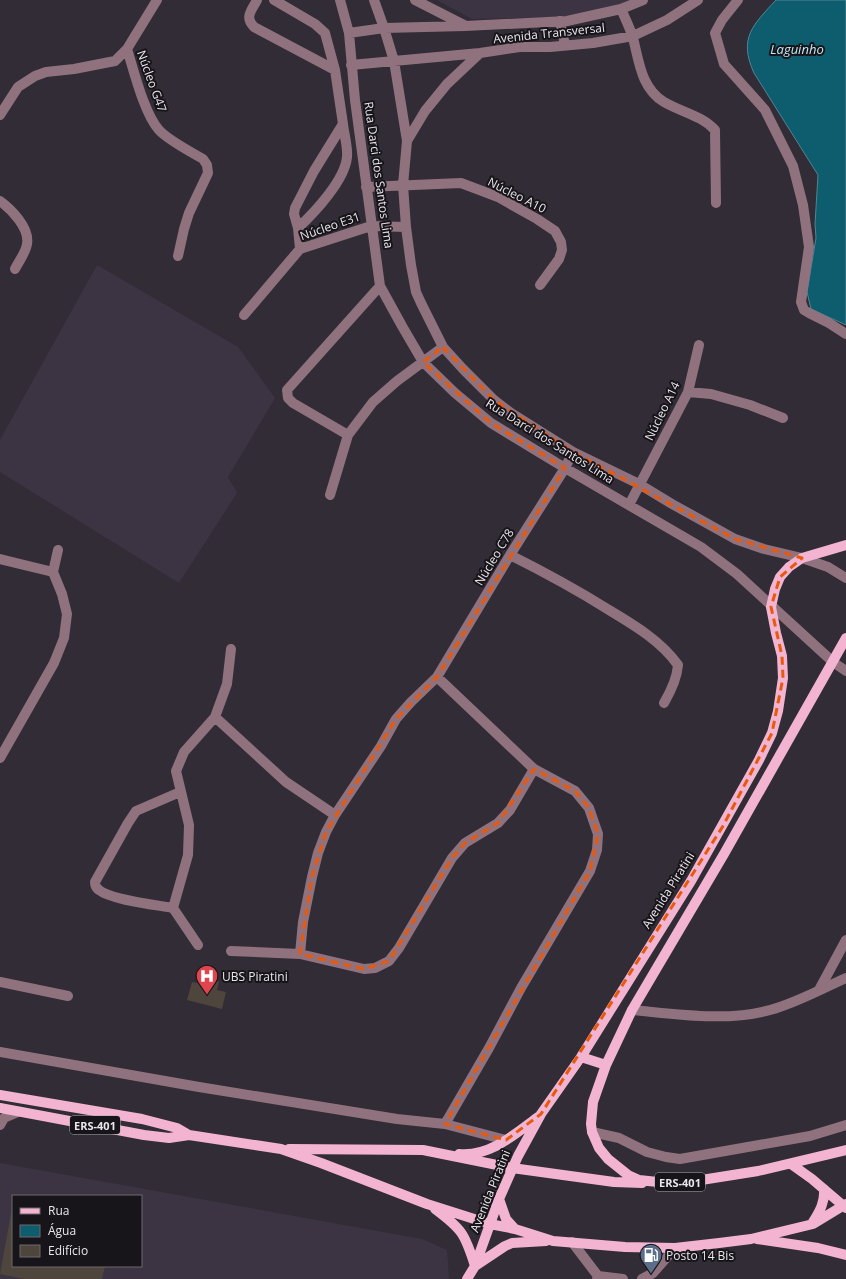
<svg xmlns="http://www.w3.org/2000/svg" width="846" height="1279" viewBox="0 0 846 1279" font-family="'Open Sans',sans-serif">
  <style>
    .built { fill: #3d3443; fill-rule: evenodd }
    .water { fill: #0d5d6f; stroke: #4f8694 }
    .building { fill: #4e453d }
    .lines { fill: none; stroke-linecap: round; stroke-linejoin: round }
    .minor { stroke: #90727f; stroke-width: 10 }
    .major { stroke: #f2b4d1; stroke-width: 10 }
    .marked { fill: none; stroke: #e8590c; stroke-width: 3; stroke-dasharray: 8 5; stroke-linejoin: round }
    .labels { text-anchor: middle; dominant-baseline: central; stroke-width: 4; stroke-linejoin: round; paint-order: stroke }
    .shield { fill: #18151a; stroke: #aaa7ac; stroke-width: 1 }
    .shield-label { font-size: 11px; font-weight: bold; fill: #e9e5eb }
    .street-label { font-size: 12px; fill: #e9e5eb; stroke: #18151a }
    .poi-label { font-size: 12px; fill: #e9e5eb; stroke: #18151a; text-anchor: start }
    .water-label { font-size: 13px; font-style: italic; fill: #beebf8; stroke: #18151a }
  </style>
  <rect width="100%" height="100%" fill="#312c35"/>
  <!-- built -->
  <path class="built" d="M 437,0 L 629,0 L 617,6 L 561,17 L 472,19 Z
    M 97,265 L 238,347 L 275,398 L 228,477 L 237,493 L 179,583 L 0,472 L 0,440 Z
    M 0,1163 L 422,1239 L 447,1250 L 449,1279 L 0,1279 ZM 13,1196 L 141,1196 L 141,1266 L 13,1266 Z"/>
  <!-- water -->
  <path class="water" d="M 776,0 L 846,0 L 846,325 L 811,309 L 807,292 L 816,238 L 815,224 L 818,175 L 754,73 C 738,38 753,25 776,0 Z"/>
  <!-- building -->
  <path class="building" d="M 199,977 L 219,982 L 217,990 L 226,992 L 222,1009 L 187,1000 L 192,982 L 198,983 Z
    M 12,1208 L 13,1266 L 105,1266 L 102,1279 L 24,1279 L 0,1274 Z"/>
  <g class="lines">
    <!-- minor -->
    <path class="minor" d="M 257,0 C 252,10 244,17 254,27 L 335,70 L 343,124 L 314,171 L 295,208 L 294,214 L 298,228 L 300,249
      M 274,0 L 315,24 L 325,33 L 335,70
      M 340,0 L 349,33 L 355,100 L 380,286 L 402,326 L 423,362 L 455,393 L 491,423 L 565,468 L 701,547 L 737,574 L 833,662 L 846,671
      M 374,0 L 384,28 L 394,61 L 407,141 L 403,185 L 406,227 L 411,265 L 416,292 L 421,303 L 443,347 L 463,369 L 494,400 L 511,413 L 573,452 L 639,484 L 672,504 L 735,539 L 764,549 L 802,558 L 828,567 L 846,578
      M 415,0 L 464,25
      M 738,0 L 722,20 L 715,33 L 724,64 L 765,110 L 793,166 L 803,205 L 809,247 L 801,302 L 804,310 L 809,313 L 829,323 L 846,334
      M 621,9 C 625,18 630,28 633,38 C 639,61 641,88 664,102 C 681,112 701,115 715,130 L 716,203
      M 560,21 L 565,45
      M 349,33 L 384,28 L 465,26 L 567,21 L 621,9 L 643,0
      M 127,49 C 134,71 144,113 159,130 C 168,140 191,152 203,159 L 207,165 L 208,173 L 189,213 L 184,229 L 178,256
      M 351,65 L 480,53 L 520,47 L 550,47 L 593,43 L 633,36 L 667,20 L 698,0
      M 0,115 L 18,87 L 35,76 L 46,72 L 74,69 L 115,61 L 127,49 L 157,0
      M 407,141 L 425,111 L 447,84 L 480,53
      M 366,187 L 461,183 L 498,197 L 537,219 L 555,231 L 561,242 L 562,250 L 559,259 L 540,285
      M 0,201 C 11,209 30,228 27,244 C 26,252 19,261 15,269
      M 298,228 C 315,212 345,180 347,157 C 348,147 344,134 343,124
      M 244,315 L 300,249 L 371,226 L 406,227
      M 688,392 L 711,394 L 750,405 L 783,418
      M 348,435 L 293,403 L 288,398 L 287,390 L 380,286
      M 330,495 L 348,435 L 373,402 L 397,381 L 443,347
      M 629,505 L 688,392 L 699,345
      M 510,555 C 544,572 577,590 609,610 C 634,625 661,641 678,665 C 677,679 671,691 664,703
      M 0,559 L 53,572 L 58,550
      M 437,677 L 534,769 L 575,791 L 589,808 L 598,834 L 597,850 L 590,871 L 521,988 L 489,1048 L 445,1124
      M 215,717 L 286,782 L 335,815
      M 0,758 L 54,663 L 64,638 L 67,614 L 62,594 L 53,572
      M 173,908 C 157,905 111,900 99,890 C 96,888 95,886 95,882 L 128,823 L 136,811 L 180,792
      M 198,945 L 173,908 L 188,855 L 189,825 L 176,771 L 184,752 L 215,717 L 227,684 L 231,649
      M 231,951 L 300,954 L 364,969 L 375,968 L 389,961 L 399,948 L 452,858 L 465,843 L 498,823 L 510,810 L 534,769
      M 300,954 L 303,922 L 312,877 L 318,853 L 326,832 L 335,815 L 381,746 L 396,719 L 411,702 L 437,677 L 510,555 L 565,468 L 573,452
      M 0,982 L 68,996
      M 819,990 L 846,940
      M 632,1010 C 676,1014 727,1022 770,1010 C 796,1003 821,989 846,978
      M 0,1052 L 199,1087 L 397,1119 L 445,1124 L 506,1140
      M 0,1125 L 4,1118 L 18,1112
      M 592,1132 L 619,1138 L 647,1152 L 666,1157 L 680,1159 L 810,1136 L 846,1125
      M 572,1242 L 598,1276 L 597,1279
      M 598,1276 L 623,1279
      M 642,1279 L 653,1273 L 675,1248"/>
    <!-- major -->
    <path class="major" d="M 581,1057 L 606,1065
      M 0,1095 L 142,1119 L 177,1128 L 189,1135
      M 0,1108 L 144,1135 L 169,1138 L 189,1135 L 281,1149 L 321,1163 L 427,1204 L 490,1224 L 515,1229 L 553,1241 L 625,1247 L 675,1248 L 719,1243 L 751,1239 L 813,1224 L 846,1204
      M 289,1149 L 423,1150 L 512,1168 L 614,1182 L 642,1183
      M 459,1154 C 490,1157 515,1134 538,1117
      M 791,1164 L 812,1179 L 846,1208
      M 662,1183 L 695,1181 L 758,1171 L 846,1150
      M 667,1183 L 639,1180 L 628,1175 L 608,1159 L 599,1148 L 592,1132 L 591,1124 L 593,1102 L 606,1065 L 632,1010 L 724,854 L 846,638
      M 499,1199 L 506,1219 L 515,1229
      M 435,1209 C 462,1229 465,1234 475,1266
      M 813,1222 C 820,1211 825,1202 824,1189
      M 757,1239 L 818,1248 L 846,1255
      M 475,1266 L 505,1246 L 512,1243 L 546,1241
      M 467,1279 L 475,1266 L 499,1199 L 518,1156 L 541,1114 L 581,1057 L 691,881 L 759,760 L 772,733 L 778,711 L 783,678 L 782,656 L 776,633 L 771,607 L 775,589 L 780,577 L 789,567 L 802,558 L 846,545"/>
  </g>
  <!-- marked area -->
  <path class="marked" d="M 443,347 L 494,400 L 573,452 L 735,539 L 802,558 L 780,577 L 771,607 L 782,656 L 783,678 L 772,733 L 723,826 L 541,1114 L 506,1140 L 445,1124 L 590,871 L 598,834 L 589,808 L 575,791 L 534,769 L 498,823 L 465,843 L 452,858 L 389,961 L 364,969 L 300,954 L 312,877 L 326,832 L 396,719 L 437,677 L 565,468 L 491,423 L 423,362 Z"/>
  <!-- icons -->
  <defs>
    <g id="hospital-pin" transform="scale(1.15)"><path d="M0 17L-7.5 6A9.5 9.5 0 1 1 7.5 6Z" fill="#e0444e" stroke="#18151a"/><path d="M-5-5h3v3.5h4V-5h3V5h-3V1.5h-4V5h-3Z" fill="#fff"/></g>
    <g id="fuel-pin" transform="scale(1.15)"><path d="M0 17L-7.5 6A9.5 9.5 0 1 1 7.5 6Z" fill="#5c6f8a" stroke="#18151a"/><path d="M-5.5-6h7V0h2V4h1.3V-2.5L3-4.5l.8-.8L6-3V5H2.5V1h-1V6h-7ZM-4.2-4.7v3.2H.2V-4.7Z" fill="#fff"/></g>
  </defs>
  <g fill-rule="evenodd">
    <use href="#hospital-pin" x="207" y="976"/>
    <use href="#fuel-pin" x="651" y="1255"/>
  </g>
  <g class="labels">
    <!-- shield labels -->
    <g class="shield">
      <rect x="70" y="1116" width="50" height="18" rx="3"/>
      <rect x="655" y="1173" width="50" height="18" rx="3"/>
    </g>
    <g class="shield-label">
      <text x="95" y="1125">ERS-401</text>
      <text x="680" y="1182">ERS-401</text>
    </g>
    <!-- street labels -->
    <g class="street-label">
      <text transform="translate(549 33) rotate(-6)">Avenida Transversal</text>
      <text transform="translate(152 81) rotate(70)">Núcleo G47</text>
      <text transform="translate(379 175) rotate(82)">Rua Darci dos Santos Lima</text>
      <text transform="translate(517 195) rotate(27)">Núcleo A10</text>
      <text transform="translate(330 226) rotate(-19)">Núcleo E31</text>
      <text transform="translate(662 411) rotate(-64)">Núcleo A14</text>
      <text transform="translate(550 441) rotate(32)">Rua Darci dos Santos Lima</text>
      <text transform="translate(494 557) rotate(-59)">Núcleo C78</text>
      <text transform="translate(668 890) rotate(-58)">Avenida Piratini</text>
      <text transform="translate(490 1191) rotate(-68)">Avenida Piratini</text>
    </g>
    <!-- poi labels -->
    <g class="poi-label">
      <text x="222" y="976">UBS Piratini</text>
      <text x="666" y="1255">Posto 14 Bis</text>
    </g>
    <!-- water labels -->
    <g class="water-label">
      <text x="797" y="49">Laguinho</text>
    </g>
  </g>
  <!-- legend -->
  <rect x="12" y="1195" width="130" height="72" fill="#18151a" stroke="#6c686e"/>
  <rect x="20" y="1208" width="20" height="6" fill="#f2b4d1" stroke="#6c686e"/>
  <text x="48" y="1215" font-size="12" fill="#e9e5eb">Rua</text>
  <rect x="20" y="1225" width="20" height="12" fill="#0d5d6f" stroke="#6c686e"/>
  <text x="48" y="1235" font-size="12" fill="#e9e5eb">Água</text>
  <rect x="20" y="1245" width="20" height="12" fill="#4e453d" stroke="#6c686e"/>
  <text x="48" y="1255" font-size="12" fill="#e9e5eb">Edifício</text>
</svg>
